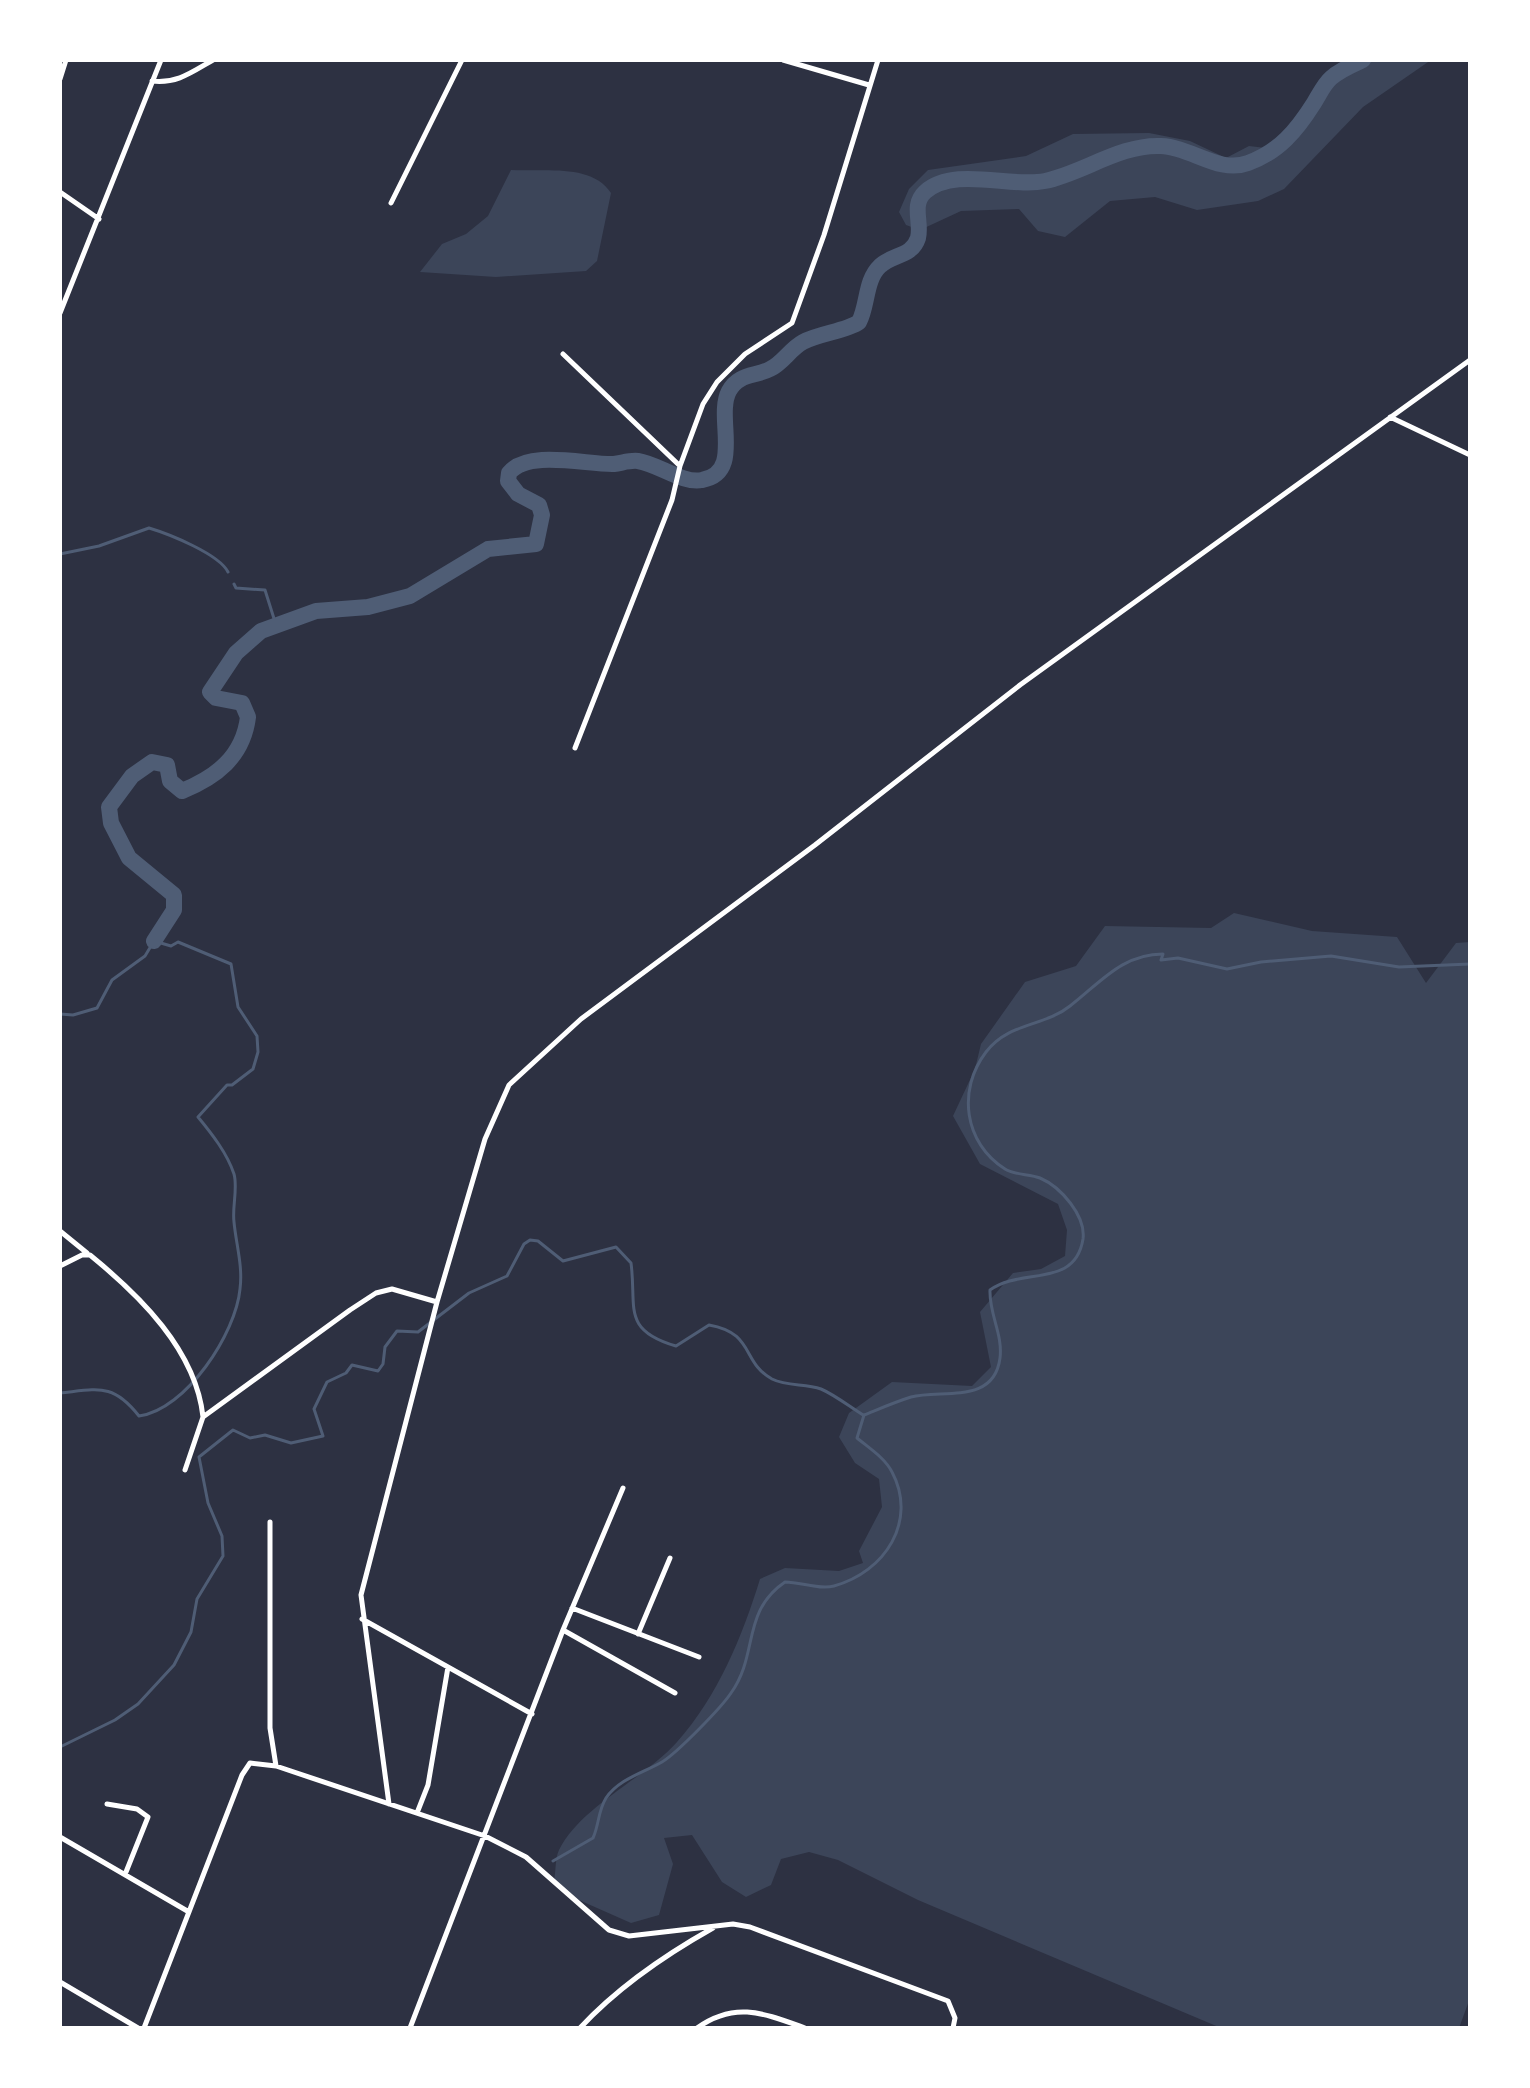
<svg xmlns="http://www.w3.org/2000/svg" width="1530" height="2088" viewBox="0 0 1530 2088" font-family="Mulish,sans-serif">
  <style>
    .green { fill: #3c4559 }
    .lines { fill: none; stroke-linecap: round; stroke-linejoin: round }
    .stream { stroke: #4f5d75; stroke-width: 3 }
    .river { stroke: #4f5d75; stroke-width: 16 }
    .minor { stroke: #fff; stroke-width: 5 }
  </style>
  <rect width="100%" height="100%" fill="#2d3142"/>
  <!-- green -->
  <path class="green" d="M 1352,60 L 1431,60 L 1363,107 L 1284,189 L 1258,201 L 1197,210 L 1155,197 L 1110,201 L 1065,237 L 1038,231 L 1019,209 L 961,211 L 920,230 L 906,225 L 899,212 L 909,189 L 928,170 L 1026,156 L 1073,134 L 1149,133 L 1190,141 L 1226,158 L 1249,146 L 1275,149 L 1287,144 L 1316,98 Z
    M 511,170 C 543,172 592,163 611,193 L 597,261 L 586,271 L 496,277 L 420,272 L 442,244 L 466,234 L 488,216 Z
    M 1234,913 L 1312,931 L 1397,937 L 1426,983 L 1456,943 L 1470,942 L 1470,1998 L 1459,2028 L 1221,2028 L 918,1900 L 838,1860 L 809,1852 L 781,1859 L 771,1885 L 746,1897 L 722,1882 L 692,1835 L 664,1838 L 673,1864 L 659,1915 L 631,1923 L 579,1900 L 554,1880 C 556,1871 555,1858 559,1850 C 581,1806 644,1779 677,1742 C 718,1696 742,1637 760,1579 L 785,1568 L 839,1571 L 863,1563 L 859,1551 L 882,1507 L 879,1479 L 855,1463 L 839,1437 L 849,1413 L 892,1382 L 972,1386 L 991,1367 L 980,1312 L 1013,1273 L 1041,1269 L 1065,1256 L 1067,1230 L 1058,1204 L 980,1164 L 953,1116 L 975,1069 L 981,1044 L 1025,982 L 1076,966 L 1105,926 L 1211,928 Z"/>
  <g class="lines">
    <!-- stream -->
    <path class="stream" d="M 60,554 L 99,546 L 149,528 C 169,534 219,554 228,572
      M 234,584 L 236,588 L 265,590 L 276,625
      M 60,1014 L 73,1015 L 97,1008 L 112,980 L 145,956 L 154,941 L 171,946 L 178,942 L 231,964 L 238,1007 L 257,1036 L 258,1052 L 253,1069 L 232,1085 L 227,1085 L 198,1117 C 212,1134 227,1153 234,1174 C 238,1188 232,1207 234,1222 C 236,1244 243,1266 240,1289 C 236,1333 186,1410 139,1416 C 113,1383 99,1389 60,1393
      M 60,1747 L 115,1720 L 138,1704 L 174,1665 L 191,1632 L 197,1599 L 223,1556 L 222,1536 L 208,1503 L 199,1457 L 233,1430 L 250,1438 L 265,1435 L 291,1443 L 323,1436 L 314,1409 L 327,1382 L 346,1373 L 352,1365 L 378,1371 L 383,1364 L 385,1347 L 397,1331 L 418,1332 L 469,1293 L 507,1276 L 524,1244 L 530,1240 L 538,1241 L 563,1261 L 616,1247 L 631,1263 C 637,1307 621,1330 676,1346 L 709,1325 C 755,1333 741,1362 772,1379 C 788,1387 805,1383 821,1389 C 835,1395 850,1407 863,1415
      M 553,1861 L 593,1838 C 599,1825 598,1811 606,1798 C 619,1779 643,1773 662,1762 C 677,1753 721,1708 731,1693 C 759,1654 741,1612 785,1582 C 801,1582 819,1590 834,1586 C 885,1572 918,1521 892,1472 C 885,1458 869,1448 857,1438 L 864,1415 C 879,1409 895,1402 911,1397 C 942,1389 994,1405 1000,1358 C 1003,1334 989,1314 990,1290 C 1021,1267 1075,1289 1083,1239 C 1086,1216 1061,1187 1040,1178 C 1030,1174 1014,1175 1005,1169 C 964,1143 957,1090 986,1052 C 1009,1022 1044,1027 1070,1006 C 1100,983 1122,954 1163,954 L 1161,960 L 1178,958 L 1227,969 L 1261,962 L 1331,956 L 1399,967 L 1470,964"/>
    <!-- river -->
    <path class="river" d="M 154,941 L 174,910 L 174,895 L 129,858 L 111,823 L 109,807 L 132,776 L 152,762 L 167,765 L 170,781 L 182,791 C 216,777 243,757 248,717 L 242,703 L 216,698 L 210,692 L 236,653 L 261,631 L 316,611 L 368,607 L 410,596 L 488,549 L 536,544 L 542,515 L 539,505 L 518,494 L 508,481 L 509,473 C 528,449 587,465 614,464 C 622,463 630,460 638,461 C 658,464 683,484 702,480 C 744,473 715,417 729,391 C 739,373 755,377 770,369 C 783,363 790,349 803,342 C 820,333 847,331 859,322 C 868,305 865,280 880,266 C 892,254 912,257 918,238 C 922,222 911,205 925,192 C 954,166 1010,188 1045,181 C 1083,173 1121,144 1161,146 C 1191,147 1219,174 1248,163 C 1279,152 1297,130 1314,103 C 1319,95 1324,84 1331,78 C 1340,70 1352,65 1363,60"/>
    <!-- minor -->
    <path class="minor" d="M 783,60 L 869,85
      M 60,79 L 66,60
      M 152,81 C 177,84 192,72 213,60
      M 60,192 L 99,219
      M 391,203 L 462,60
      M 60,313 L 161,60
      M 563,354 L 680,466 L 672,500 L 575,748
      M 1390,417 L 1470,455
      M 680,466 L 703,404 L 717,382 L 745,354 L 792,323 L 824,235 L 878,60
      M 60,1231 L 87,1253
      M 60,1266 L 82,1255 L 90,1255 C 139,1295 196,1350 203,1417
      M 185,1470 L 203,1417 L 350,1310 L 376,1293 L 392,1289 L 437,1302
      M 270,1522 L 270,1728 L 276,1766
      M 572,1608 L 699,1657
      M 362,1619 L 532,1714
      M 563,1630 L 675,1693
      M 638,1634 L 670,1558
      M 107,1804 L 137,1809 L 148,1817 L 126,1872
      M 389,1804 L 361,1595 L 437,1302 L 485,1139 L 509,1085 L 581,1019 L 815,845 L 1020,685 L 1470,360
      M 417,1813 L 428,1785 L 448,1667
      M 60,1837 L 189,1912
      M 60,1982 L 138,2028
      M 144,2028 L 242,1775 L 250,1763 L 276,1766 L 485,1836 L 526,1857 L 609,1930 L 629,1936 L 733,1924 L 750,1927 L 948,2001 L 955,2018 L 953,2028
      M 410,2028 L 563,1630 L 623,1488
      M 580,2028 C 618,1987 665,1955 713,1928
      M 697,2028 C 735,2001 763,2013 805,2028"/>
  </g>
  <!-- border -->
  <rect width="1530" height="2088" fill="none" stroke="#ffffff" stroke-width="124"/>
</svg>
